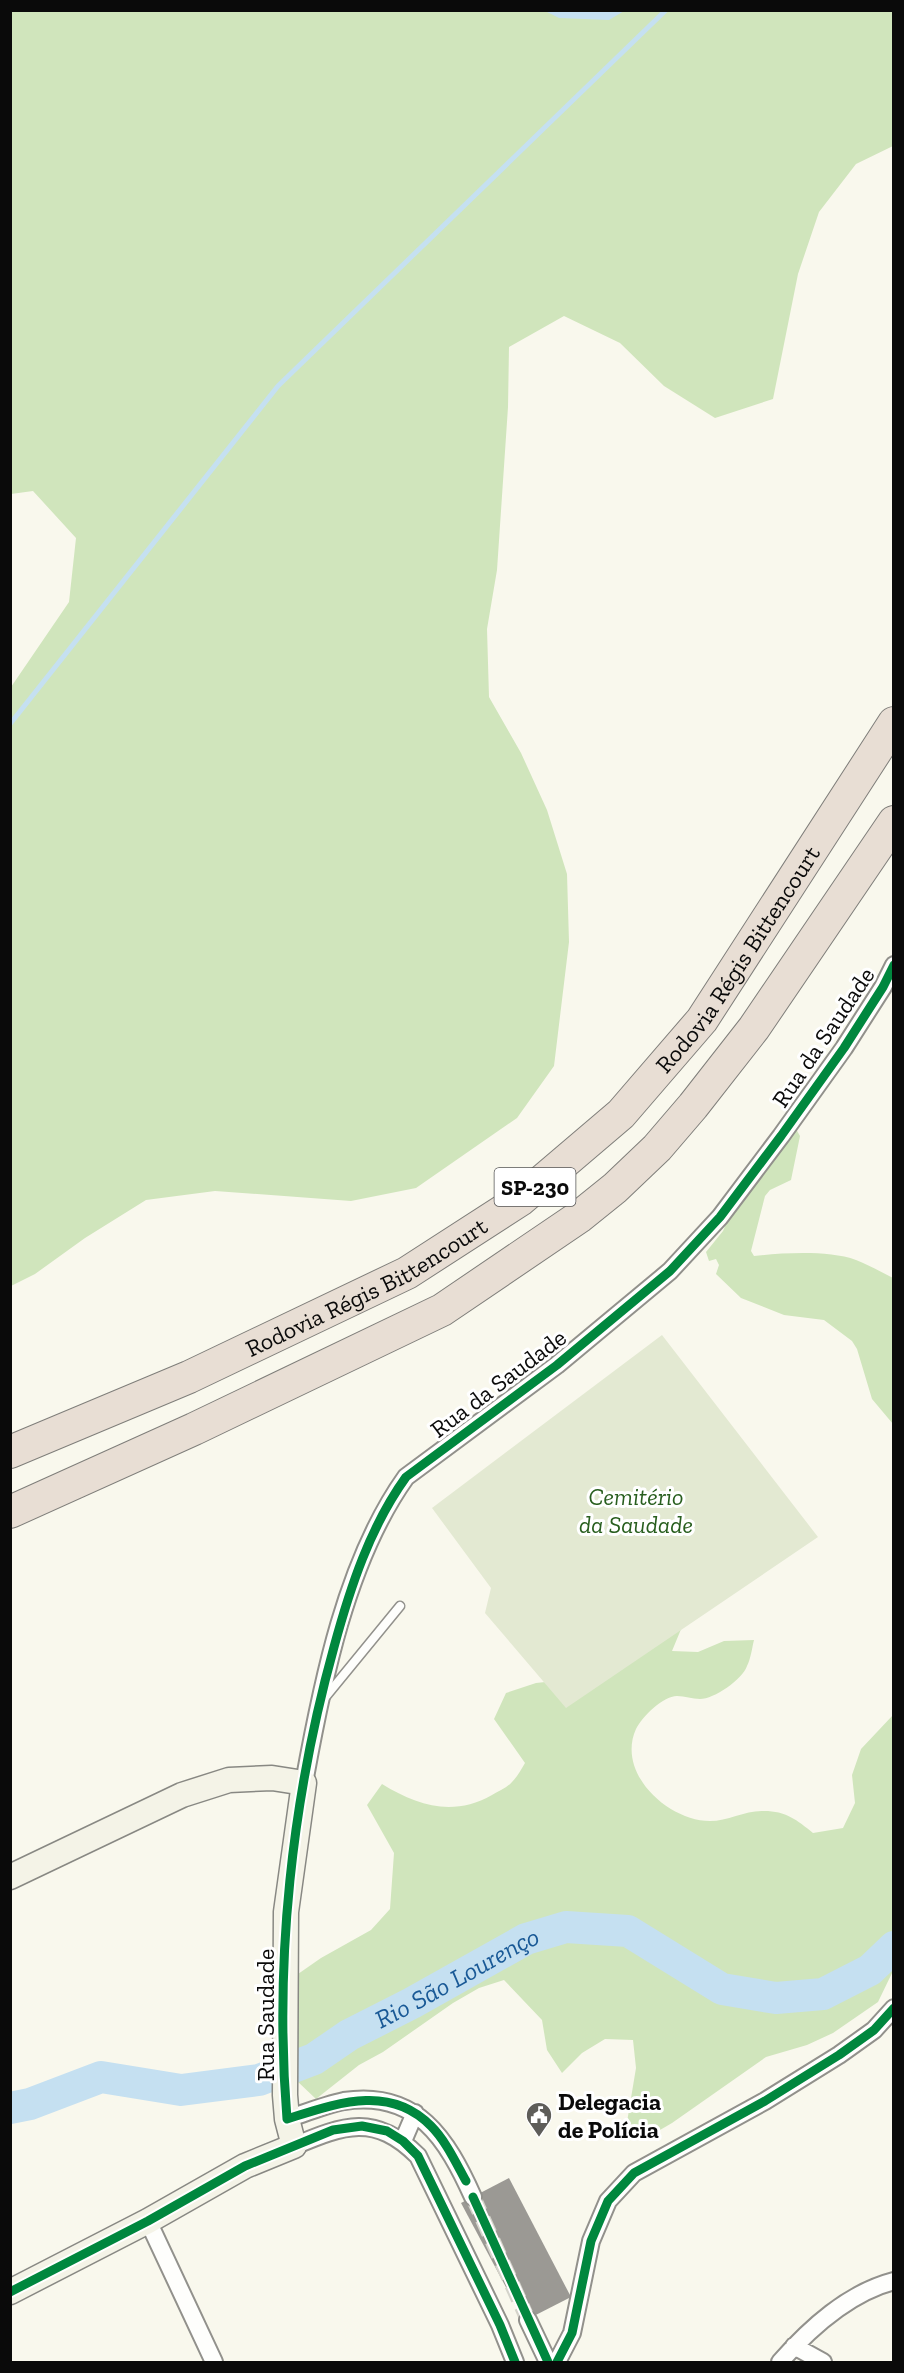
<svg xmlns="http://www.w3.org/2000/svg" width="904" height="2373" viewBox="0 0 904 2373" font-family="'Zilla Slab',serif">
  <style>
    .forest { fill: #d0e5bc }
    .cemetery { fill: #e3e9d2 }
    .water { fill: #c5e0f1 }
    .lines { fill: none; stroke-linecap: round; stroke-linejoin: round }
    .stream { stroke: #c5e0f1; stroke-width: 5 }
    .river { stroke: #c5e0f1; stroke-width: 32 }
    .building { fill: #9b9994 }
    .street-tunnel { stroke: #d5d4cb; stroke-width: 16; stroke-dasharray: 16 8; stroke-linecap: butt }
    .lane-casing { stroke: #92918c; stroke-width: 11 }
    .street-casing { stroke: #92918c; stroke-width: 20 }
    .secondary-casing { stroke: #888883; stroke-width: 27 }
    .highway-casing { stroke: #7f7e7a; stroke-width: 34 }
    .lane { stroke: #fefefc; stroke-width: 8 }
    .street { stroke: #fefefc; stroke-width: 16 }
    .secondary { stroke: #f4f3e7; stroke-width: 24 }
    .highway { stroke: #e8ded4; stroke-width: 32 }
    .cycleway-casing { stroke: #fff; stroke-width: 13 }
    .cycleway { stroke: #00873e; stroke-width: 9 }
    .labels { text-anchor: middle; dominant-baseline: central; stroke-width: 6; stroke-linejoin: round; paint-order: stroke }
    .shield { fill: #fff; stroke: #545454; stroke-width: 1.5 }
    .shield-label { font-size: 22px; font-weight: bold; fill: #0a0a0a }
    .street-label { font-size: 24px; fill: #0a0a0a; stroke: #fff }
    .park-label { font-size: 24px; font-style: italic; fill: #285e1e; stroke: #fff }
    .poi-label { font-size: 24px; font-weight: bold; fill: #0a0a0a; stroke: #fff; text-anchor: start }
    .water-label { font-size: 26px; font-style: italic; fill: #195996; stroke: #fff }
  </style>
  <rect width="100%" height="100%" fill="#f9f8ed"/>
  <!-- forest -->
  <path class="forest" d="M 11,11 L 893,11 L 893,146 L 856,164 L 819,212 L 798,274 L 773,399 L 715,418 L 664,386 L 620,343 L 564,316 L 509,347 L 508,407 L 497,570 L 487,629 L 489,697 L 521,753 L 547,810 L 567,874 L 569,942 L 554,1066 L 517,1118 L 416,1188 L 351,1201 L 215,1191 L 146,1200 L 85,1238 L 35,1274 L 11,1286 L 11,687 L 69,602 L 76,538 L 33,491 L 11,494 Z
    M 792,1122 L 800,1136 L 791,1180 L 770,1190 L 765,1196 L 751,1251 L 754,1256 C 783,1253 828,1250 856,1260 C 869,1265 881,1272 893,1278 L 893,1424 L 872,1399 L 857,1349 L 852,1341 L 824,1320 L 784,1315 L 741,1298 L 716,1274 L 719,1265 L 716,1259 L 709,1261 L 706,1252 L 723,1231 L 751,1164 Z
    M 684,1622 L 672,1651 L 698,1652 L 724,1641 L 754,1640 C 752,1648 751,1658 747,1666 C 742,1680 714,1699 700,1699 C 692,1699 685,1696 677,1696 C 663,1696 642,1717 636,1729 C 616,1773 668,1821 710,1821 C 728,1821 746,1810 764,1811 C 786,1811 797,1820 813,1833 L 843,1828 L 855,1803 L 852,1775 L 861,1749 L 893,1715 L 893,1971 L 878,2002 L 833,2033 L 807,2045 L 766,2057 L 672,2123 L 648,2137 L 627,2122 L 636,2068 L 633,2040 L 605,2039 L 582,2053 L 562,2073 L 547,2050 L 542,2020 L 504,1980 L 479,1988 L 453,2003 L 383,2052 L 359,2065 L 316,2099 L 296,2080 L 286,1999 L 298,1974 L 321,1958 L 371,1930 L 390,1909 L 394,1853 L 367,1805 L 382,1784 C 418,1806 453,1817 492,1795 C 498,1791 507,1788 512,1782 C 517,1777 521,1770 525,1763 L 494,1719 L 506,1693 L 536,1683 L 564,1680 Z"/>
  <!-- cemetery -->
  <path class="cemetery" d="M 662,1335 L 818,1537 L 566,1708 L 485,1613 L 491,1588 L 432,1508 Z"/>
  <!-- water -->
  <path class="water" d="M 545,11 L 624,11 L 609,20 L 559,18 Z"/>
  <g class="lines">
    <!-- stream -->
    <path class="stream" d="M 10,724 L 278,386 L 666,10"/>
    <!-- river -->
    <path class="river" id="s1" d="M 10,2108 L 30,2104 L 101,2077 L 181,2090 L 259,2080 L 314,2059 L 349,2035 L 412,2003 L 526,1939 L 566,1927 L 628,1931 L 722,1989 L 776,1998 L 823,1994 L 870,1970 L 894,1947"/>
  </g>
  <!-- building -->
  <path class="building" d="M 509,2178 L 571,2297 L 524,2321 L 461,2203 Z"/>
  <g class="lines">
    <!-- street-tunnel -->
    <path class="street-tunnel" d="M 473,2197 L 528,2320"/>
    <!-- lane casing -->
    <g class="lane-casing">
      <path id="lane" d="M 323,1700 L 400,1606"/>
    </g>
    <!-- street casing -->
    <g class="street-casing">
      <path id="street" d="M 304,1783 C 322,1683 346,1561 406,1477 L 557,1365 L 670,1271 L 720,1217 L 781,1136 L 844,1048 L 883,987 L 894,965
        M 287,2119 C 305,2113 325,2105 344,2101 C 417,2090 447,2139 473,2197
        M 403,2141 L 415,2113
        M 294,2146 C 344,2125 375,2113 418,2156 L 500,2325 L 515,2362
        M 148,2221 L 214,2362
        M 528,2320 L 548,2362
        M 794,2346 L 823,2362
        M 557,2362 L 572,2333 L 591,2241 L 608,2201 L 634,2173 L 765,2101 L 839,2055 L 874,2030 L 894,2008
        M 780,2362 C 810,2328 848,2293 894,2281"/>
    </g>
    <!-- secondary casing -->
    <g class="secondary-casing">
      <path id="secondary" d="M 10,1877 L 182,1795 L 229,1780 L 272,1778 L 304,1783 L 286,1912 L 285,2095 L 287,2119 L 294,2146 L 245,2166 L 148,2221 L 10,2292"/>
    </g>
    <!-- highway casing -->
    <g class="highway-casing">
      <g id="highway">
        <path id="s2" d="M 10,1452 L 189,1377 L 407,1273 L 520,1200 L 621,1114 L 702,1020 L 894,723"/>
        <path d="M 10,1512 L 194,1429 L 442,1310 L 579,1217 L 615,1188 L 657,1148 L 693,1106 L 754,1028 L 894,822"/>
      </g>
    </g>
    <!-- lane -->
    <use href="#lane" class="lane"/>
    <!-- street -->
    <use href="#street" class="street"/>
    <!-- secondary -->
    <use href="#secondary" class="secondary"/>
    <!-- highway -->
    <use href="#highway" class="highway"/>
    <!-- cycleway casing -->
    <g class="cycleway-casing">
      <path id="cycleway" d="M 466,2181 C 456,2163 446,2141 431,2126 C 389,2083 335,2104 287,2119 C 274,1962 292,1798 334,1647 C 350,1588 370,1527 406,1477 L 557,1365 L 670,1271 L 720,1217 L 781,1136 L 844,1048 L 883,987 L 894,965
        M 473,2197 L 548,2362
        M 10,2292 L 148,2221 L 245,2166 L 333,2130 L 362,2126 L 387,2131 L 403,2141 L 418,2156 L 500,2325 L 515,2362
        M 557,2362 L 572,2333 L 591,2241 L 608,2201 L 634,2173 L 765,2101 L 839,2055 L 874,2030 L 894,2008"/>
    </g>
    <!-- cycleway -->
    <use href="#cycleway" class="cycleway"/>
  </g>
  <!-- icons -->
  <defs>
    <g id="civic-pin" transform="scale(1.35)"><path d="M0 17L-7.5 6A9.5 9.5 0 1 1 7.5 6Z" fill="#5e5d59" stroke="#fff"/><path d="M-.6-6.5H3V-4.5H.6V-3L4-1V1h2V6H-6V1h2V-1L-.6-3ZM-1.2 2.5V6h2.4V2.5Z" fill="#fff"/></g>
  </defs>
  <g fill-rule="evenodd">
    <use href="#civic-pin" x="539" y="2115"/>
  </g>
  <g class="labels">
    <!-- shield labels -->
    <rect class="shield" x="494.5" y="1168" width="81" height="38" rx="4.5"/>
    <g class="shield-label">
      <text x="535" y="1187">SP-230</text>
    </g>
    <!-- street labels -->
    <g class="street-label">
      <text stroke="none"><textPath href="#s2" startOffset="897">Rodovia Régis Bittencourt</textPath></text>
      <text transform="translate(823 1037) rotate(-56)">Rua da Saudade</text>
      <text stroke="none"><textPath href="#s2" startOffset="393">Rodovia Régis Bittencourt</textPath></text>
      <text transform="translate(498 1383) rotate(-37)">Rua da Saudade</text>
      <text transform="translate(265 2015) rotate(-90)">Rua Saudade</text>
    </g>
    <!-- park labels -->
    <g class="park-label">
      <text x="636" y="1496">Cemitério<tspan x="636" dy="28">da Saudade</tspan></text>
    </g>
    <!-- poi labels -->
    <g class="poi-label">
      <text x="558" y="2101">Delegacia<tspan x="558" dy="28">de Polícia</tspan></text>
    </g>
    <!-- water labels -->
    <g class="water-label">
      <text stroke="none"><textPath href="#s1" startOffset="480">Rio São Lourenço</textPath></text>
    </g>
  </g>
  <!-- border -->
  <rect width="904" height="2373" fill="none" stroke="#0a0a0a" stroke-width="24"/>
</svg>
